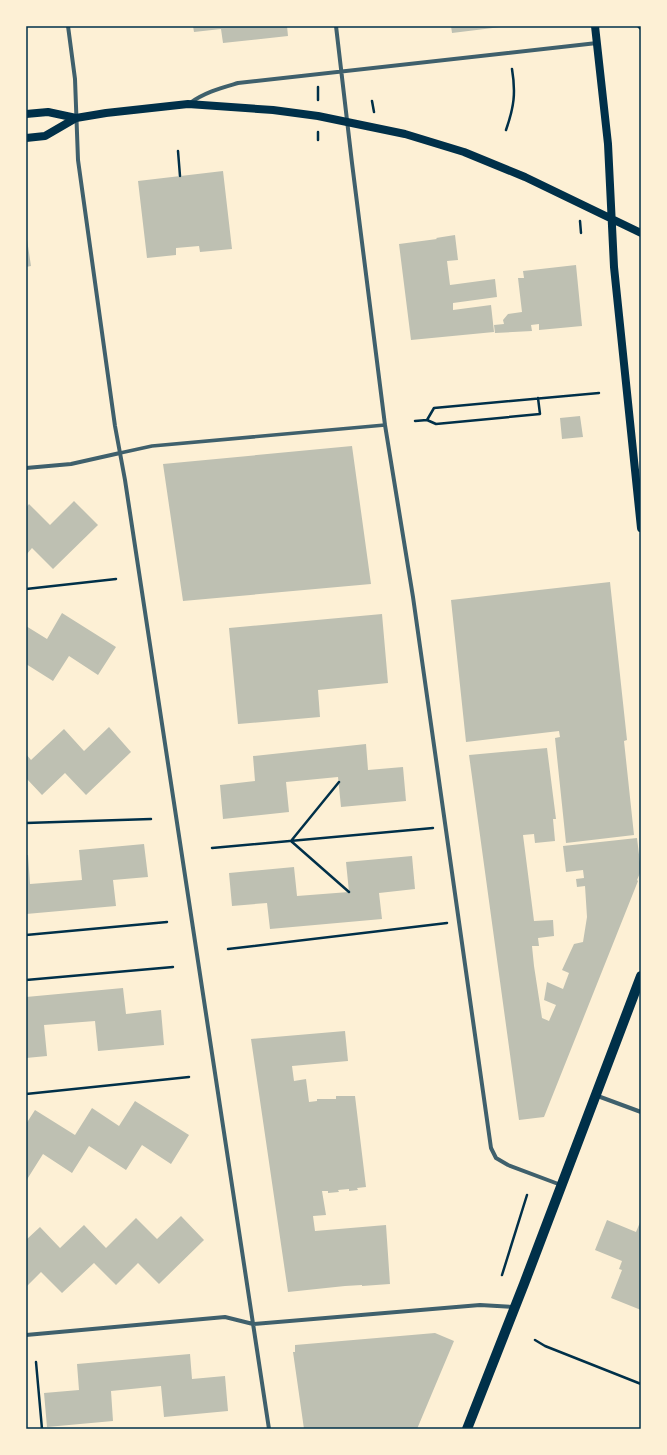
<svg xmlns="http://www.w3.org/2000/svg" width="667" height="1455" viewBox="0 0 667 1455" font-family="Commissioner,sans-serif">
  <style>
    .building { fill: #bec0b2 }
    .lines { fill: none; stroke-linecap: round; stroke-linejoin: round }
    .path { stroke: #003049; stroke-width: 2.5 }
    .pedestrian { stroke: #3f606c; stroke-width: 3.5 }
    .minor { stroke: #3f606c; stroke-width: 4 }
    .secondary { stroke: #003049; stroke-width: 8 }
    .primary { stroke: #003049; stroke-width: 10 }
    .neatline { fill: none; stroke: #003049; stroke-width: 1.5 }
  </style>
  <rect width="100%" height="100%" fill="#fdf0d5"/>
  <!-- building -->
  <path class="building" d="M 193,26 L 287,26 L 288,36 L 223,43 L 221,29 L 194,32 Z
    M 451,26 L 501,26 L 501,27 L 452,33 Z
    M 223,171 L 232,249 L 200,252 L 199,246 L 176,248 L 176,255 L 147,258 L 138,181 Z
    M 26,233 L 31,266 L 26,267 Z
    M 455,235 L 458,260 L 447,261 L 450,285 L 495,279 L 497,297 L 453,303 L 453,310 L 491,305 L 494,332 L 411,340 L 399,244 L 437,239 L 436,238 Z
    M 576,265 L 582,326 L 539,330 L 539,324 L 531,325 L 532,331 L 495,333 L 494,325 L 504,324 L 503,320 L 508,314 L 522,312 L 518,278 L 524,278 L 523,271 Z
    M 580,416 L 583,437 L 562,439 L 560,418 Z
    M 352,446 L 371,584 L 183,601 L 163,464 Z
    M 74,501 L 98,525 L 53,569 L 32,548 L 26,555 L 26,508 L 29,504 L 50,525 Z
    M 610,582 L 627,740 L 624,741 L 634,835 L 566,843 L 555,738 L 560,737 L 559,731 L 466,742 L 451,600 Z
    M 62,613 L 116,647 L 98,675 L 69,656 L 53,681 L 26,664 L 26,626 L 47,639 Z
    M 382,614 L 388,683 L 318,690 L 320,717 L 238,724 L 229,628 Z
    M 109,727 L 131,752 L 86,795 L 65,773 L 42,795 L 26,778 L 26,754 L 31,760 L 64,729 L 84,751 Z
    M 366,744 L 368,770 L 403,767 L 406,801 L 341,807 L 338,777 L 286,782 L 289,812 L 223,819 L 220,785 L 255,781 L 253,756 Z
    M 547,748 L 556,819 L 553,819 L 555,841 L 535,843 L 534,834 L 523,835 L 534,921 L 553,920 L 554,936 L 538,938 L 539,946 L 532,946 L 534,966 L 542,1018 L 549,1021 L 556,1005 L 544,1000 L 547,982 L 563,989 L 569,973 L 562,970 L 574,944 L 583,942 L 587,917 L 585,886 L 577,887 L 576,879 L 584,878 L 583,870 L 566,872 L 563,846 L 637,838 L 641,871 L 637,880 L 638,881 L 544,1117 L 519,1120 L 469,755 Z
    M 144,844 L 148,877 L 113,880 L 116,906 L 26,914 L 26,855 L 28,855 L 30,884 L 82,880 L 79,850 Z
    M 412,856 L 415,889 L 379,893 L 382,919 L 270,929 L 267,903 L 232,906 L 229,873 L 294,867 L 297,896 L 349,892 L 346,862 Z
    M 123,988 L 126,1014 L 161,1010 L 164,1045 L 98,1051 L 95,1021 L 44,1025 L 47,1056 L 26,1058 L 26,997 Z
    M 345,1031 L 348,1061 L 292,1066 L 294,1081 L 306,1079 L 309,1102 L 317,1101 L 317,1099 L 336,1099 L 336,1096 L 355,1096 L 366,1187 L 357,1188 L 358,1190 L 349,1191 L 349,1189 L 338,1190 L 339,1192 L 328,1193 L 328,1191 L 322,1191 L 326,1215 L 313,1216 L 315,1231 L 386,1225 L 390,1284 L 362,1286 L 362,1285 L 345,1286 L 288,1292 L 251,1039 Z
    M 135,1101 L 189,1135 L 171,1164 L 142,1145 L 126,1170 L 89,1146 L 72,1173 L 43,1154 L 26,1181 L 26,1124 L 35,1110 L 75,1135 L 92,1108 L 119,1126 Z
    M 181,1216 L 204,1240 L 159,1284 L 138,1263 L 116,1285 L 94,1263 L 62,1293 L 41,1272 L 26,1287 L 26,1240 L 40,1227 L 60,1248 L 84,1225 L 106,1248 L 136,1218 L 157,1239 Z
    M 607,1220 L 636,1232 L 641,1220 L 641,1310 L 611,1298 L 622,1270 L 619,1269 L 622,1261 L 595,1250 Z
    M 435,1333 L 454,1341 L 417,1429 L 304,1429 L 293,1352 L 295,1352 L 295,1345 Z
    M 190,1354 L 192,1379 L 225,1376 L 228,1411 L 164,1417 L 161,1386 L 111,1391 L 113,1421 L 47,1427 L 44,1393 L 79,1390 L 77,1364 Z"/>
  <g class="lines">
    <!-- path -->
    <path class="path" d="M 638,26 L 641,29
      M 318,87 L 318,100
      M 372,101 L 374,112
      M 506,130 C 514,107 516,93 512,69
      M 318,132 L 318,140
      M 178,151 L 180,176
      M 580,221 L 581,233
      M 427,420 L 436,424 L 540,414 L 538,398
      M 415,421 L 427,420 L 434,408 L 599,393
      M 26,589 L 116,579
      M 339,782 L 291,841 L 349,892
      M 26,823 L 151,819
      M 212,848 L 433,828
      M 26,935 L 167,922
      M 228,949 L 447,923
      M 26,980 L 173,967
      M 26,1094 L 189,1077
      M 502,1275 L 527,1195
      M 535,1340 L 545,1346 L 641,1384
      M 36,1362 L 42,1429"/>
    <!-- pedestrian -->
    <path class="pedestrian" d="M 120,453 L 152,446 L 385,425"/>
    <!-- minor -->
    <path class="minor" d="M 68,26 L 75,79 L 78,160 L 115,426 L 125,480 L 269,1429
      M 336,26 L 352,163 L 385,425 L 413,597 L 491,1148 L 496,1158 L 508,1165 L 561,1185
      M 190,103 C 205,92 221,88 238,83 L 597,43
      M 26,468 L 71,464 L 120,453
      M 595,1095 L 641,1112
      M 26,1335 L 225,1317 L 253,1324 L 480,1305 L 514,1307"/>
    <!-- secondary -->
    <path class="secondary" d="M 595,26 L 608,144 L 614,267 L 641,528
      M 26,114 L 48,112 L 76,118
      M 26,138 L 45,136 L 76,118 L 106,113 L 188,104 L 273,110 L 318,116 L 405,134 L 464,152 L 525,177 L 641,233"/>
    <!-- primary -->
    <path class="primary" d="M 467,1429 L 524,1284 L 641,976"/>
  </g>
  <!-- border -->
  <rect width="667" height="1455" fill="none" stroke="#fdf0d5" stroke-width="54"/>
  <rect x="27" y="27" width="613" height="1401" class="neatline"/>
</svg>
